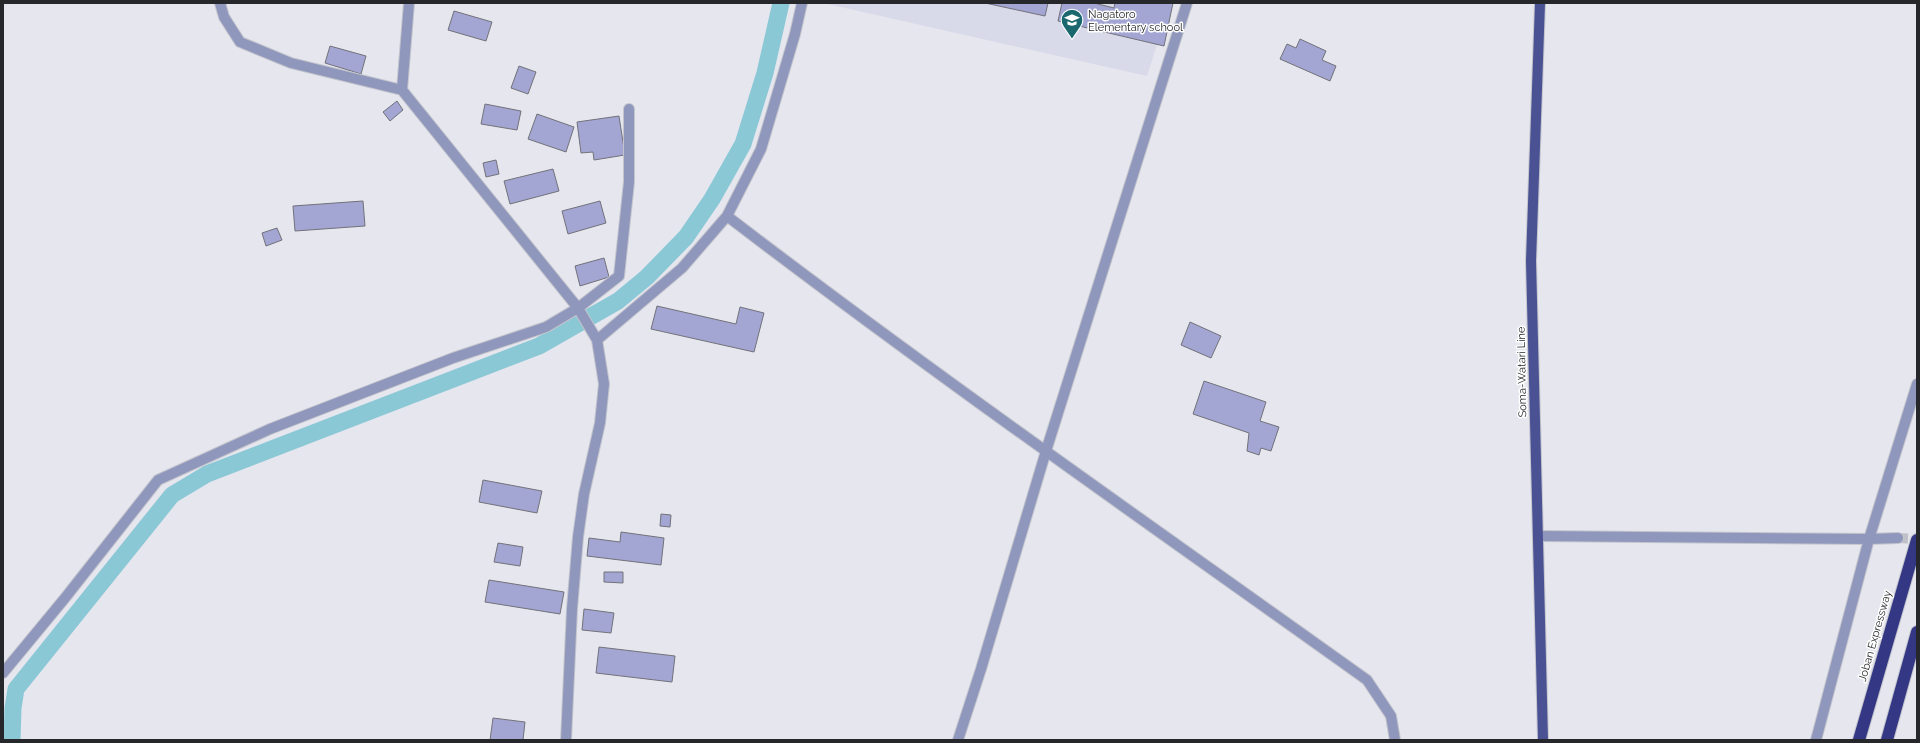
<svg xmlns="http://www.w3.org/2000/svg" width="1920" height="743" viewBox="0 0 1920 743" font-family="Raleway,sans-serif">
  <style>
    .built { fill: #d8d9e9 }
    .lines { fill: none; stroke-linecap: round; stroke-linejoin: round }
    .canal { stroke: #8bc8d5; stroke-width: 17 }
    .building { fill: #a3a5d2; stroke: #72727a }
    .minor-tunnel { stroke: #c0c0c8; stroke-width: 10; stroke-dasharray: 10 5; stroke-linecap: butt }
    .minor-casing { stroke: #c3c4cc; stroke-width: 12 }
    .major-casing { stroke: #c3c4cc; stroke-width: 12 }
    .highway-casing { stroke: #c3c4cc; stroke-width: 14 }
    .minor { stroke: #8f97bc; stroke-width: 10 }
    .major { stroke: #4a5294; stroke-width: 10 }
    .highway { stroke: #343884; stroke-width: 12 }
    .labels { text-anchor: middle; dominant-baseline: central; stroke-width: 3; stroke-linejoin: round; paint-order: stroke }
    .poi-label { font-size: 11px; fill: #26272a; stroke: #fff; text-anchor: start }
    .street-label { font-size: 11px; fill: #26272a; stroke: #fff }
  </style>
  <rect width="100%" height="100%" fill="#e6e6ef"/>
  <!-- built -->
  <path class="built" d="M 823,3 L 1170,3 L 1147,76 Z"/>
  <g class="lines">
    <!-- canal -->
    <path class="canal" d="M 12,740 L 13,708 L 16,689 L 172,495 L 207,474 L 539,346 L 618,301 L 647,277 L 686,237 L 712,199 L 743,144 L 765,73 L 781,3"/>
  </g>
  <!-- building -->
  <path class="building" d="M 985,3 L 1048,3 L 1045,16 Z
    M 1062,3 L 1094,3 L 1114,8 L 1115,3 L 1173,3 L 1164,46 L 1058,21 Z
    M 454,11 L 492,22 L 486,41 L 448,30 Z
    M 1300,39 L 1326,51 L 1322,60 L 1336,66 L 1330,81 L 1280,59 L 1287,44 L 1296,48 Z
    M 330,46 L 366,56 L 361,74 L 325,63 Z
    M 519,66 L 536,72 L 528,94 L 511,88 Z
    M 397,101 L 403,110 L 390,121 L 383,112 Z
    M 485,104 L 521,111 L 517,130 L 481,124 Z
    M 537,114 L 574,127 L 566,152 L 528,139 Z
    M 619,116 L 625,155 L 594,160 L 593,152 L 581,153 L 577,122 Z
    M 496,160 L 499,174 L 486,177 L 483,163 Z
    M 553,169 L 559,191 L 510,204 L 504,181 Z
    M 363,201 L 365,226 L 295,231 L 293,206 Z
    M 600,201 L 606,223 L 568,234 L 562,211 Z
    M 277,228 L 282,240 L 266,246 L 262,233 Z
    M 604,258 L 609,277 L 580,286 L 575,266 Z
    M 657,306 L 736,324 L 740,307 L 764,313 L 754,352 L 651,329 Z
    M 1190,322 L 1221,336 L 1211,358 L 1181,345 Z
    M 1204,381 L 1266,402 L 1260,421 L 1279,427 L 1271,451 L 1261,448 L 1259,455 L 1247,451 L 1249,433 L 1193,414 Z
    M 483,480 L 542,491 L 537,513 L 479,502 Z
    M 661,514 L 671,515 L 670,527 L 660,526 Z
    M 621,532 L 664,538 L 661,565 L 587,556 L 589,538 L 620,542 Z
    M 498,543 L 523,547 L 520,566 L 494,562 Z
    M 604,572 L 623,572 L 623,583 L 604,582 Z
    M 489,580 L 564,592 L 560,614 L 485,602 Z
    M 584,609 L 614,613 L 611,633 L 582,630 Z
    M 599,647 L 675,656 L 672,682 L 596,673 Z
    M 493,718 L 525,722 L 523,740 L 490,740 Z"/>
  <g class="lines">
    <!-- minor-tunnel -->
    <path class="minor-tunnel" d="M 1898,538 L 1917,539"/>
    <!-- minor casing -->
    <g class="minor-casing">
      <path id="minor" d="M 220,3 L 224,17 L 240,42 L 291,63 L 402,90
        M 409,3 L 402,90 L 578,308 L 597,340 L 604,384 L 600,423 L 584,494 L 578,537 L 572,609 L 566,740
        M 727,216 C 936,376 1153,527 1367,680 L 1391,716 L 1395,740
        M 597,340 L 682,268 L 727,216 L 761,149 L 795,34 L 802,3
        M 1538,536 L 1869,539 L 1816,740
        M 1898,538 L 1869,539 L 1917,384
        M 3,673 L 65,598 L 158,480 L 270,429 L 453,358 L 546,327 L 578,308 L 619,276 L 629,182 L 629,109
        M 958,740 L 981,669 L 1046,451 L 1187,3"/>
    </g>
    <!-- major casing -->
    <g class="major-casing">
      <path id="major" d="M 1540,3 L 1531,261 L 1543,740"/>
    </g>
    <!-- highway casing -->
    <g class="highway-casing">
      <path id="highway" d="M 1859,740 L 1917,540
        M 1887,740 L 1917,632"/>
    </g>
    <!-- minor -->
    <use href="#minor" class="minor"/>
    <!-- major -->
    <use href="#major" class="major"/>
    <!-- highway -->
    <use href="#highway" class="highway"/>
  </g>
  <!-- icons -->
  <defs>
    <g id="school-pin" transform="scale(1.15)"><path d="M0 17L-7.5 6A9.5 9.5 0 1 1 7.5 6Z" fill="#1b6770" stroke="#fff"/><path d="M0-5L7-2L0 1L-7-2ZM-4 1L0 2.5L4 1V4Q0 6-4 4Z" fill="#fff"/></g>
  </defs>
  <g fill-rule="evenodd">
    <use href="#school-pin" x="1072" y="20"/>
  </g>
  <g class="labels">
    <!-- poi labels -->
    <g class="poi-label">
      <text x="1088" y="14">Nagatoro<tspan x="1088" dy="13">Elementary school</tspan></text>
    </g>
    <!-- street labels -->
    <g class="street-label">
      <text transform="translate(1522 372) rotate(-91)">Soma-Watari Line</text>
      <text transform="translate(1875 636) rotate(-74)">Joban Expressway</text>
    </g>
  </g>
  <!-- border -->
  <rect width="1920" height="743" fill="none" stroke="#26272a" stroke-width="8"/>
</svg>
